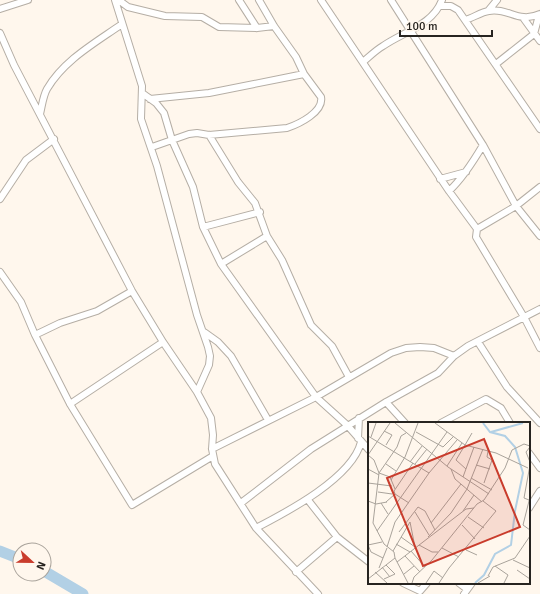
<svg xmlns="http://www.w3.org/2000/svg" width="540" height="594" viewBox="0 0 540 594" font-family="Signika,sans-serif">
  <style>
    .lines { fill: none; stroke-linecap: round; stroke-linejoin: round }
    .river { stroke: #b2d0e5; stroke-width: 11 }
    .street-casing { stroke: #b5aea5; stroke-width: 8 }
    .street { stroke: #fff; stroke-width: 6 }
    .inset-river { fill: none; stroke: #b2d0e5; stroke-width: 2 }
    .inset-road { fill: none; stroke: #a9a39b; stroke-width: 1 }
    .view { fill: #c93c2c; fill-opacity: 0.15; stroke: #c93c2c; stroke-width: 2 }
    .inset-edge { fill: none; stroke: #272420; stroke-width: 2 }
  </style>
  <rect width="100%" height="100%" fill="#fff7ed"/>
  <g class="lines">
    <!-- river -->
    <path class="river" d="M 0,551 L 20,559
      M 44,571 L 83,594"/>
    <!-- street casing -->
    <g class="street-casing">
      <path id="street" d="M 115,0 L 142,86 L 141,119 L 157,166 L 197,315 L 208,347 L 210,356 L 209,365 L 197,392
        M 239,0 L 257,28
        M 321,0 L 449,191 L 477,229
        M 391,0 L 483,145 L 516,206 L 540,236
        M 120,1 L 128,7 L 165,16 L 202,17 L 219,27 L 257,28 L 274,26
        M 440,6 L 451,6 L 458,10 L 540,129
        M 0,9 L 28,0
        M 488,11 L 497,0
        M 524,19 L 540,41
        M 465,20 C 473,18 481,12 489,11 C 508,7 518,24 540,14
        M 0,33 L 14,65 L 132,291 L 163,342 L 197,392 L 211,418 L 213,435 L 212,449 L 215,464 L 256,528 L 318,594
        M 363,62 C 370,56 376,50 383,46 C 403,32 433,25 442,0
        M 496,64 L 534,34 L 539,15
        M 142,93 L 156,103 L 164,113 L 172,140 L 193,187 L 203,227 L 221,264 L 316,397 L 347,425 L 369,450
        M 150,99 L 209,93 L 304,74
        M 40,114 C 42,106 43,96 47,89 C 64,60 95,43 122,24
        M 209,135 L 238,182 L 255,203 L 267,236 L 282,260 L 311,325 L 332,346 L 349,377
        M 152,147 L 189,134 L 197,133 L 209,135 L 287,128 C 299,124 324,112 321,97 L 304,74 L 296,57 L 274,26 L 259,0
        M 440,179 L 466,172
        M 540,187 L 516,206 L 477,229 L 476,237 L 524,317 L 540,348
        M 449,191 C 463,178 473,162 483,145
        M 0,199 L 26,160 L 54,139
        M 203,227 L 260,212
        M 221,264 L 267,236
        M 0,272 L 21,302 L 35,335 L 70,404 L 132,505 L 213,456
        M 204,332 L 218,342 L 231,356 L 268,420
        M 35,335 L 60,323 L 97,311 L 132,291
        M 478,342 L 507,387 L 540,423
        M 386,402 L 405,423
        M 70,404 L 163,342
        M 441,423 L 486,399 L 501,408 L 510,423
        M 358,438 L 359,418
        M 212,449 L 316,397 L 391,353 L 406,348 L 420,347 L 434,348 L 454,356
        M 529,453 L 540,468
        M 308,500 L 337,537 L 369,562
        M 241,503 L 311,449 L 386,402 L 438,373 L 454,356 L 468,346 L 540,309
        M 529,508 L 540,491
        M 256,528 C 287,512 352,478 361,442
        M 296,572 L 337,537
        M 403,583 L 420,591 L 427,583
        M 459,583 L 467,589
        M 464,594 L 472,583"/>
    </g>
    <!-- street -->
    <use href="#street" class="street"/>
  </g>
  <!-- overview -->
  <g transform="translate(368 422)">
    <rect width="162" height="162" fill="#fff7ed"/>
    <path class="inset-river" d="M 123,10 L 155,1M 107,161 L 116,153 L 127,132 L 143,123 L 147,89 L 155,51 L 147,25 L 137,14 L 122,10 L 115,1"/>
    <path class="inset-road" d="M 27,1 L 80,45 L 121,72M 67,1 L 97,23 L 128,31 L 160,46M 16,9 L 24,13 L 18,23M 48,10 L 75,25 L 85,15M 38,11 L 33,14 L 29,25 L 11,51 L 5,101 L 16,122 L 26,130 L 27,136 L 40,161M 0,14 L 61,51 L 89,18M 3,15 L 8,1M 97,23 L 88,38 L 98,47M 97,23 L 104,11M 162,25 L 158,30 L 162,40M 0,33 L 6,38 L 11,51 L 22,55 L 27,67M 0,33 L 22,1M 42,40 L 54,24M 18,42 L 28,49M 47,42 L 59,27M 108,43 L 122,47M 79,44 L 94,21M 0,47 L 11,53M 83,47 L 87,57 L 114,80M 95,55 L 106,25M 103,56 L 124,68M 23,58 L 37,35 L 50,1M 0,61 L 24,64M 116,61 L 124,38 L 119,35 L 120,29M 10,70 L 24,72M 27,72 L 26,69 L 45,41M 27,72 L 41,81M 162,75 L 155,103 L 162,108M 161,78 L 156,76 L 162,43M 0,79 L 8,82 L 19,80M 18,80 L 27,72M 13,81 L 20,92M 95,89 L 106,73M 47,90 L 61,113M 100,95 L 116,106M 42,100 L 47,125M 63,101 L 93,62M 94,103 L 107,117M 9,109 L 79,10M 31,110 L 50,85 L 57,89 L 67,108M 33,115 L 47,125M 60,115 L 83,91 L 99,67 L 115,27M 28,122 L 42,130M 0,123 L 3,130 L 15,136M 0,123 L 14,120M 51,123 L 64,130 L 70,130M 19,125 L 27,100 L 61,51M 74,126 L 91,135M 98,128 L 109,133M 25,129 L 42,100M 43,129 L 57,145M 37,134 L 52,150M 145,138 L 162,146M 29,140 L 98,87 L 106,86M 127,144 L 140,153 L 136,161M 14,145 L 22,155M 11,146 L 19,126M 149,148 L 162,157M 7,150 L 19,161M 36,152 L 46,144M 120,154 L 125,145 L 147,136 L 162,114M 0,157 L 27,136M 16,157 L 27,152 L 18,143M 44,161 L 46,155 L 64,138 L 109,82 L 116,78 L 137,46 L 144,28 L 156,22 L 162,24M 58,161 L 66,149 L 75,156M 71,161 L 81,146 L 128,89 L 115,79M 110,161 L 122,154"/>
    <path class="view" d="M 116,17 L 152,105 L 55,144 L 19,56 Z"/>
    <rect width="162" height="162" class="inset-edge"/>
  </g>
  <!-- north arrow -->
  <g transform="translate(32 562) rotate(112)"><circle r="19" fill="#fff7ed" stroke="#a9a39b"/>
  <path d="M0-3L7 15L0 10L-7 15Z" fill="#c93c2c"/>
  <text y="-6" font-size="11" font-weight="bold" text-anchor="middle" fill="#272420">N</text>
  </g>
  <!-- scale -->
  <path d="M400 30v6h92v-6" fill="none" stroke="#272420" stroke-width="2"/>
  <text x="406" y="30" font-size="12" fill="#272420" stroke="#fff7ed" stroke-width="3" paint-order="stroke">100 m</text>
</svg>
